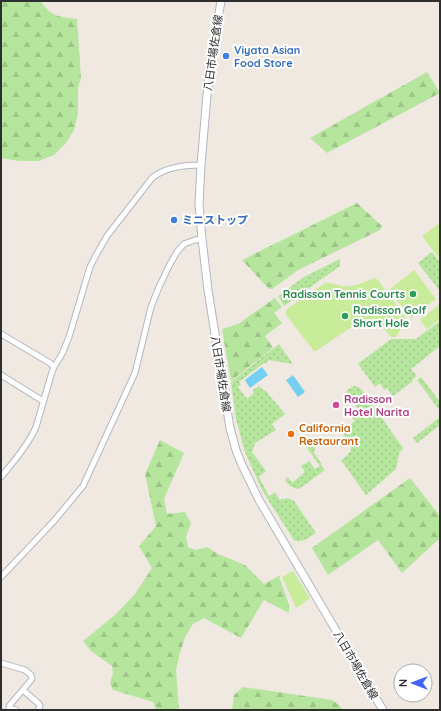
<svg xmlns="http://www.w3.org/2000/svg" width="441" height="711" viewBox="0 0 441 711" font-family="Quicksand,'Noto Sans JP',sans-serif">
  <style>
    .green { fill: url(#green-dots) }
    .forest { fill: url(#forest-firs) }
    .pitch { fill: #c9ec9a }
    .water { fill: #75cff0 }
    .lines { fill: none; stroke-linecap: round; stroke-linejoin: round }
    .street-casing { stroke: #b4b7c1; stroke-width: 7 }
    .secondary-casing { stroke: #b4b7c1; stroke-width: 9 }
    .street { stroke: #fff; stroke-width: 5 }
    .secondary { stroke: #fff; stroke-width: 7 }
    .shop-dot { fill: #3f7fe0; stroke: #fff; stroke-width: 1.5 }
    .leisure-dot { fill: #2e9e5b; stroke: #fff; stroke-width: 1.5 }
    .hotel-dot { fill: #d1479c; stroke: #fff; stroke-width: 1.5 }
    .food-dot { fill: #e8710a; stroke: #fff; stroke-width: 1.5 }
    .labels { text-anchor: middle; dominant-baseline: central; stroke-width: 4; stroke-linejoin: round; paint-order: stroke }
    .shop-label { font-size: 11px; font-weight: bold; fill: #366cbe; stroke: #fff; text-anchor: start }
    .street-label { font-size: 11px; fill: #2e2e2e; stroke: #fff }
    .leisure-label { font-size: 11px; font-weight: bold; fill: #27864d; stroke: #fff; text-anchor: end }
    .hotel-label { font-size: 11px; font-weight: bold; fill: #b23c85; stroke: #fff; text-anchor: start }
    .food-label { font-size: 11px; font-weight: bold; fill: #c56008; stroke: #fff; text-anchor: start }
  </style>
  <defs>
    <pattern id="green-dots" width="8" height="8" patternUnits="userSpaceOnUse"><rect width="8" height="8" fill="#b6e59e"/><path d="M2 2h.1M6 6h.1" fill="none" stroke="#9dc588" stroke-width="1.8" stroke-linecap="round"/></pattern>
    <pattern id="forest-firs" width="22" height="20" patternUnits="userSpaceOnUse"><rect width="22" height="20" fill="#b6e59e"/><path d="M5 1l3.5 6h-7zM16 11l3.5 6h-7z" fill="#9dc588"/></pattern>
  </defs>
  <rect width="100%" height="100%" fill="#efe9e1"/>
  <!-- green -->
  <path class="green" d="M 432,252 L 440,262 L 440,291 L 418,263 Z
    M 340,259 L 340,266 L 284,306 L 278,296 L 304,277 Z
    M 440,321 L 440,333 L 438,335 L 440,338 L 440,346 L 411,369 L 417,376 L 412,380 L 413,381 L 393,396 L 387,388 L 384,390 L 380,383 L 375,387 L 358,364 L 391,339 L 416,339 Z
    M 279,344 L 293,364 L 269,360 L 265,364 L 264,363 L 239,382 L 241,385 L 238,387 L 247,399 L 254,393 L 253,390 L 259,386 L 264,391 L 265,390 L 285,414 L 272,424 L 276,430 L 255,443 L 252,452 L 266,471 L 259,477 L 269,496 L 275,492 L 280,500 C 286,498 289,497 294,501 L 316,533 C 309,537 302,544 294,540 L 263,492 L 245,452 L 236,419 L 231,382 Z
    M 421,377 L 440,402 L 440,411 L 417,380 Z
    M 355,386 L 358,387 L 362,390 L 403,448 L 399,453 L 396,469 L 366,495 L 341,460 C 344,458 347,456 349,453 C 355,446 345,437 341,432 L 355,421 L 349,414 L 358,409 L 346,391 L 352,387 Z
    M 440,417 L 440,425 L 417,443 L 413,438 Z
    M 315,444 L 317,447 L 315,447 L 314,453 L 322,464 L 321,465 L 325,470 L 299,489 C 292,488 288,485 285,480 L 288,477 L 292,483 L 305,472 L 301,466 L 309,461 L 315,469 L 320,466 L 307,448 Z"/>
  <!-- forest -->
  <path class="forest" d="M 1,1 L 41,1 C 50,17 61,17 77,19 L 81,78 L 78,88 L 78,114 L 74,130 L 66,143 L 54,155 L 39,161 L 19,161 L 1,158 Z
    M 427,72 L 440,93 L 327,153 L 310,138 Z
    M 357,203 L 382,226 L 380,230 L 298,270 L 272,289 L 269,289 L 242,260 Z
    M 275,298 L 282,307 L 274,313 L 282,323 L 265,336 L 273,348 L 231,381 L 222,329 L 238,324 Z
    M 160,440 L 184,453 L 164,499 L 167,514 L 185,512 L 191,523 L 186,537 L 188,547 L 196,550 L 207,547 L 218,554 L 245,565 L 264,584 L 279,576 L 289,605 L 289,613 L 264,600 L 241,638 L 204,618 L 193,624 L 185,637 L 180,653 L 176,670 L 179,710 L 156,710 L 153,702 L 113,690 L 110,683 L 113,673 L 112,666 L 91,651 L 83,641 L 115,615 L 135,594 L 152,568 L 139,546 L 156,526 L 145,474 Z
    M 410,478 L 440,516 L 440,538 L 402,573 L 378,540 L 328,575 L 312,548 Z
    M 243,687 L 332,700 L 339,705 L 343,710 L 232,710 L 234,695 Z"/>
  <!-- pitch -->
  <path class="pitch" d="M 440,223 L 440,259 L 422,236 Z
    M 414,270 L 436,299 L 411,318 L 389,290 Z
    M 375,278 L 378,280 L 405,317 L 405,322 L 396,337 L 391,337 C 384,328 376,315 362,320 L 316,351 L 314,351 L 286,315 L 286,311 L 287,309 L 325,283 C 331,282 335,285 341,286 C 352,288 364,282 375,278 Z
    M 440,304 L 440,319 L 427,329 L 420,320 Z
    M 293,571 L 310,598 L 296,608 L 282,577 Z"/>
  <!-- water -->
  <path class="water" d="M 262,367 L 268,375 L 250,388 L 245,380 Z
    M 293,375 L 305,392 L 298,397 L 286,380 Z"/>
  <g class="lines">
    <!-- street casing -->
    <g class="street-casing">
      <path id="street" d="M 1,334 L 50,363 L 54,367
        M 1,375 L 43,401
        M 1,477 C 14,461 28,445 36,427 L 52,372 L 54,367 L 62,354 L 69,337 L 90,267 L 95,257 L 107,236 L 152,178 C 165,167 185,165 201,165
        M 1,577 L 54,521 L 83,486 L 135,373 L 151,307 L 159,287 L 170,264 L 177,252 L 184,244 L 195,240 L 202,239
        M 1,663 L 25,670 L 31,675 L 32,679 L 9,706 L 9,708 L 16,710
        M 23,690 L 39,704 L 40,706 L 38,710"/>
    </g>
    <!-- secondary casing -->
    <g class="secondary-casing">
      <path id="secondary" d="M 221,1 L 212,54 L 207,95 L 201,165 L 199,204 L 202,239 L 208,290 L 230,428 L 236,450 L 242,465 L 259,500 L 383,710"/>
    </g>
    <!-- street -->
    <use href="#street" class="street"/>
    <!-- secondary -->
    <use href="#secondary" class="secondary"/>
  </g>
  <!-- markers -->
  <g class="shop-dot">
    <circle cx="226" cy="56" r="4"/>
    <circle cx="174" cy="220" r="4"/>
  </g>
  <g class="leisure-dot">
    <circle cx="413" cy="294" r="4"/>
    <circle cx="345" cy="316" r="4"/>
  </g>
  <circle class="hotel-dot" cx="336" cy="405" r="4"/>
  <circle class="food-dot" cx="291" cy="434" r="4"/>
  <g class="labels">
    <!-- shop labels -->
    <g class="shop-label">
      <text x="234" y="50">Viyata Asian<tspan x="234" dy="13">Food Store</tspan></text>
      <text x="182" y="220">ミニストップ</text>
    </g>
    <!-- street labels -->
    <g class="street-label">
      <text transform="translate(213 53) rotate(-82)">八日市場佐倉線</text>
      <text transform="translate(221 374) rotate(81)">八日市場佐倉線</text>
      <text transform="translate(356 665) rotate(60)">八日市場佐倉線</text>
    </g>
    <!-- leisure labels -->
    <g class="leisure-label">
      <text x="405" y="294">Radisson Tennis Courts</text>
      <text x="353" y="310" text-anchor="start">Radisson Golf<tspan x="353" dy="13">Short Hole</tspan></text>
    </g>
    <!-- hotel labels -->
    <g class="hotel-label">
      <text x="344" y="399">Radisson<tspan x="344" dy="13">Hotel Narita</tspan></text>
    </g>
    <!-- food labels -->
    <g class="food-label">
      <text x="299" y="428">California<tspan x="299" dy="13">Restaurant</tspan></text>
    </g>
  </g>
  <!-- border -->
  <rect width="441" height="711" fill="none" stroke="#2e2e2e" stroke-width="4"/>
  <!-- north arrow -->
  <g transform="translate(413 683) rotate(270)"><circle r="19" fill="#ffffff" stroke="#ababab"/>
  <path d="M0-3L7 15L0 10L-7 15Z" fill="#4264fb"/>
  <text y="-6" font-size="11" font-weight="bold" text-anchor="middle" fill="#2e2e2e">N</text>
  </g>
</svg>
